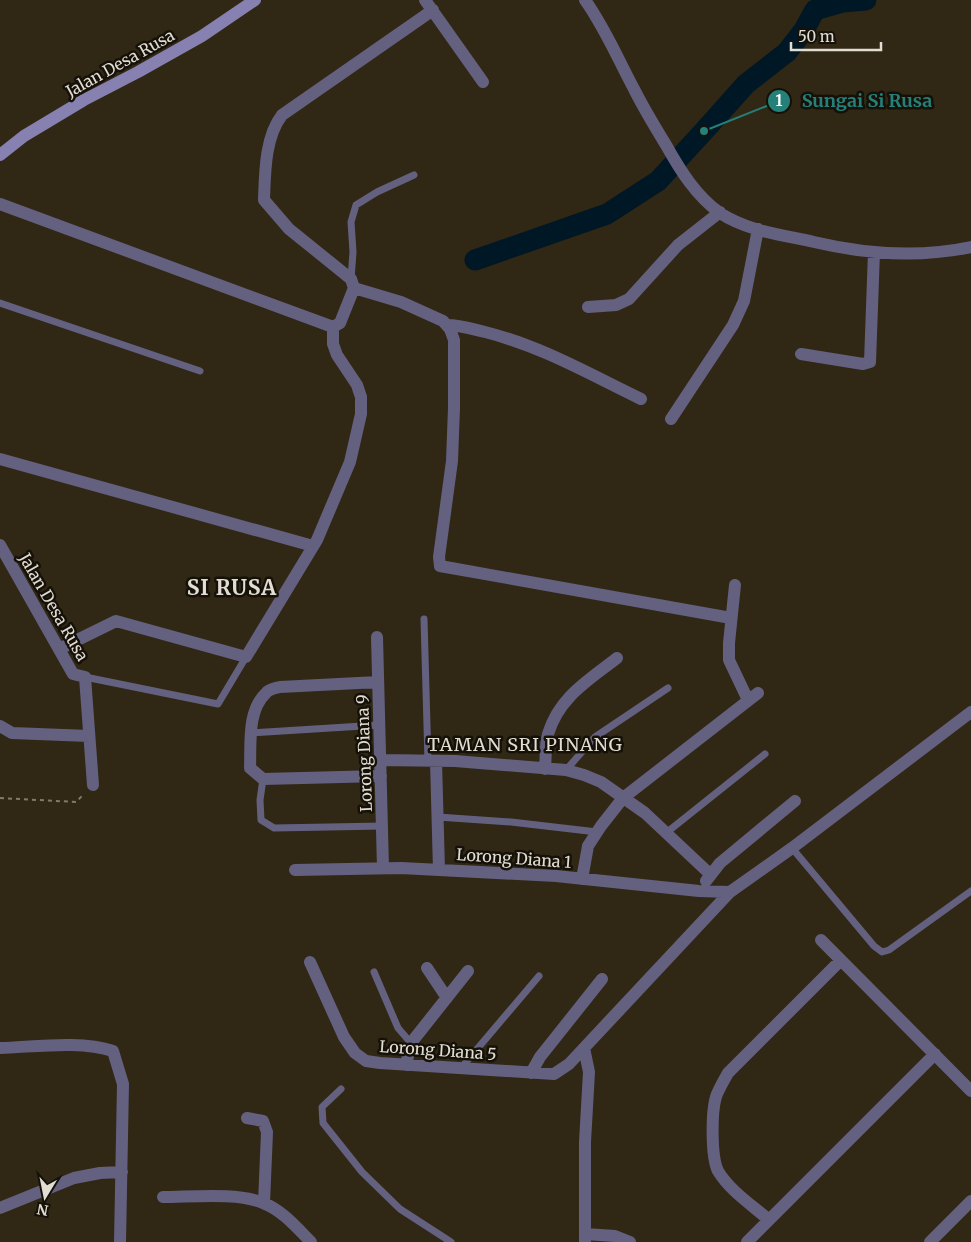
<svg xmlns="http://www.w3.org/2000/svg" width="971" height="1242" viewBox="0 0 971 1242" font-family="Merriweather,serif">
  <style>
    .lines { fill: none; stroke-linecap: round; stroke-linejoin: round }
    .river { stroke: #001725; stroke-width: 21 }
    .path { stroke: #817b6c; stroke-width: 2; stroke-dasharray: 4 4; stroke-linecap: butt }
    .lane { stroke: #646180; stroke-width: 7 }
    .street { stroke: #646180; stroke-width: 12 }
    .secondary { stroke: #8681b1; stroke-width: 12 }
    .labels { text-anchor: middle; dominant-baseline: central; stroke-width: 5; stroke-linejoin: round; paint-order: stroke }
    .street-label { font-size: 16px; fill: #e2ddd2; stroke: #151109 }
    .neighbourhood-label { font-size: 18px; letter-spacing: 1px; fill: #e2ddd2; stroke: #151109 }
    .district-label { font-size: 21px; font-weight: bold; letter-spacing: 1px; fill: #e2ddd2; stroke: #151109 }
    .leader { fill: none; stroke: #248078; stroke-width: 2 }
    .callout-dot { fill: #248078; stroke: #151109; stroke-width: 2 }
    .mark-label { font-size: 15px; text-anchor: middle; font-weight: bold; fill: #fff }
    .callout-label { font-size: 18px; text-anchor: middle; font-weight: bold; fill: #248078; stroke: #151109; stroke-width: 5; stroke-linejoin: round; paint-order: stroke }
  </style>
  <rect width="100%" height="100%" fill="#302815"/>
  <g class="lines">
    <!-- river -->
    <path class="river" d="M 475,260 L 607,214 L 658,181 L 704,131 L 746,84 L 787,52 L 804,30 L 815,10 L 843,2 L 866,0"/>
    <!-- path -->
    <path class="path" d="M 0,798 L 76,802 L 84,794"/>
    <!-- lane -->
    <path class="lane" d="M 351,279 L 353,252 L 351,222 L 356,205 L 377,192 L 414,175
      M 0,303 L 200,371
      M 424,619 L 428,761
      M 85,677 L 218,704 L 246,657
      M 251,733 L 379,725
      M 566,770 L 595,737 L 668,688
      M 263,779 L 260,800 L 261,820 L 274,828 L 383,826
      M 438,817 L 511,822 L 597,832
      M 666,833 L 765,754
      M 792,848 L 874,946 L 882,952 L 889,950 L 971,891
      M 374,972 L 398,1028 L 411,1043
      M 461,1068 L 539,976
      M 341,1089 L 322,1107 L 323,1123 L 362,1172 L 400,1209 L 451,1242"/>
    <!-- street -->
    <path class="street" d="M 425,0 L 483,82
      M 585,0 C 605,28 618,59 634,89 C 644,109 655,127 666,145 C 680,170 696,196 720,213 C 747,231 783,235 814,242 C 865,254 919,258 971,247
      M 0,204 L 333,327 L 340,323 L 354,288 L 351,279 L 289,229 L 264,200 C 265,172 265,137 282,115 L 433,10
      M 354,288 L 401,302 L 443,321 L 450,329 L 454,340 L 454,408 L 452,461 L 439,557 L 440,566 L 731,618
      M 588,307 L 616,305 L 629,299 L 678,245 L 720,212
      M 447,325 C 460,325 472,329 485,332 C 541,346 589,374 641,399
      M 801,354 L 863,364 L 870,362 L 874,252
      M 671,419 L 733,325 L 744,301 L 758,229
      M 0,459 L 313,546
      M 0,545 L 73,674 L 85,677 L 93,785
      M 735,585 L 729,643 L 729,660 L 748,700
      M 377,637 L 383,868
      M 59,649 L 116,621 L 246,657 L 317,540 L 350,462 L 361,414 L 361,397 L 357,385 L 337,355 L 333,344 L 333,327
      M 378,682 L 280,687 C 276,688 269,689 266,693 C 247,711 251,743 250,768 L 263,779 L 381,776
      M 0,726 L 12,733 L 89,736
      M 380,760 L 455,761 L 566,770 L 584,775 L 601,782 L 645,813 L 711,875
      M 436,761 L 439,870
      M 545,769 C 546,758 545,745 548,734 C 559,697 589,680 617,658
      M 295,870 L 401,868 L 556,876 L 699,891 L 730,892
      M 582,879 L 588,846 L 601,826 L 623,798 L 758,693
      M 706,881 L 720,863 L 795,801
      M 821,940 L 971,1091
      M 310,962 L 344,1037 L 355,1053 L 366,1061 L 380,1063 L 554,1074 L 569,1064 L 730,892 L 792,848 L 971,712
      M 427,968 L 447,998
      M 0,1048 C 34,1047 81,1040 113,1051 L 123,1084 L 120,1242
      M 584,1048 L 589,1072 L 585,1142 L 585,1242
      M 406,1065 L 411,1043 L 468,971
      M 531,1073 L 540,1057 L 602,979
      M 247,1118 L 263,1121 L 267,1132 L 264,1203
      M 163,1197 C 191,1197 238,1192 263,1203 C 282,1210 297,1228 311,1242
      M 0,1208 L 74,1178 L 100,1173 L 122,1172
      M 769,1220 C 752,1205 730,1191 718,1171 C 711,1157 711,1109 717,1094 C 720,1087 724,1080 728,1073 L 841,960
      M 585,1234 L 615,1236 L 630,1242
      M 747,1242 L 935,1054
      M 930,1242 L 971,1201"/>
    <!-- secondary -->
    <path class="secondary" d="M 0,155 L 24,136 L 84,100 L 138,72 L 202,36 L 255,0"/>
  </g>
  <g class="labels">
    <!-- street labels -->
    <g class="street-label">
      <text transform="translate(120 63) rotate(-29)">Jalan Desa Rusa</text>
      <text transform="translate(54 607) rotate(60)">Jalan Desa Rusa</text>
      <text transform="translate(364 753) rotate(-92)">Lorong Diana 9</text>
      <text transform="translate(514 858) rotate(4)">Lorong Diana 1</text>
      <text transform="translate(438 1050) rotate(4)">Lorong Diana 5</text>
    </g>
    <!-- neighbourhood labels -->
    <g class="neighbourhood-label">
      <text x="525" y="744">TAMAN SRI PINANG</text>
    </g>
    <!-- district labels -->
    <g class="district-label">
      <text x="232" y="587">SI RUSA</text>
    </g>
  </g>
  <!-- callouts -->
  <path class="leader" d="M704 131L779 101"/>
  <g class="callout-dot">
    <circle cx="704" cy="131" r="5"/>
    <circle cx="779" cy="101" r="12"/>
  </g>
  <g class="mark-label">
    <text x="779" y="106">1</text>
  </g>
  <g class="callout-label">
    <text x="867" y="107">Sungai Si Rusa</text>
  </g>
  <!-- north arrow -->
  <g transform="translate(45 1197) rotate(190)" stroke="#151109" stroke-width="4" paint-order="stroke">
  <path d="M0-4L9 19L0 12L-9 19Z" fill="#e2ddd2"/>
  <text y="-8" font-size="14" font-weight="bold" text-anchor="middle" fill="#e2ddd2">N</text>
  </g>
  <!-- scale -->
  <path d="M791 42v8h90v-8" fill="none" stroke="#e2ddd2" stroke-width="2.5"/>
  <text x="798" y="42" font-size="15" fill="#e2ddd2" stroke="#151109" stroke-width="4" paint-order="stroke">50 m</text>
</svg>
